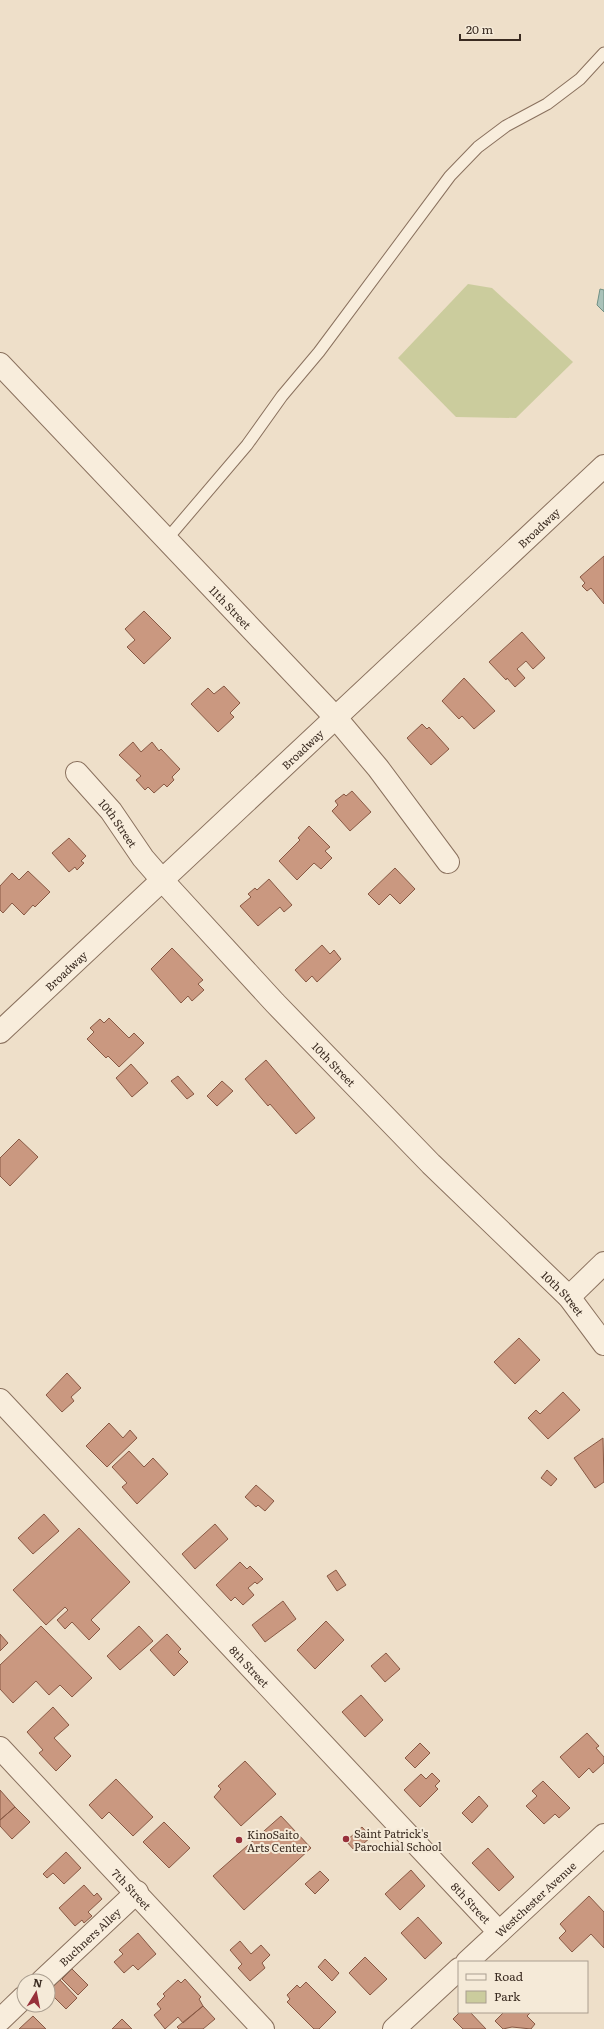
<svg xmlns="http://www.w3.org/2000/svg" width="604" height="2029" viewBox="0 0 604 2029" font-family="Literata,serif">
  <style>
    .green { fill: #cbcc9d }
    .water { fill: #aac2b9; stroke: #709085 }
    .building { fill: #ca9880; stroke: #885944 }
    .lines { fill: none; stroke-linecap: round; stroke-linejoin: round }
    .service-casing { stroke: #8a715e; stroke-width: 13 }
    .minor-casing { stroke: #8a715e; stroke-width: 24 }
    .tertiary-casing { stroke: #8a715e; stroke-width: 24 }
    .service { stroke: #f8eddc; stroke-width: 11 }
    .minor { stroke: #f8eddc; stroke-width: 22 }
    .tertiary { stroke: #f8eddc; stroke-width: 22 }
    .poi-dot { fill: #97303a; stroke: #f5ead8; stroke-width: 1.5 }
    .labels { text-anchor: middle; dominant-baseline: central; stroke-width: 4; stroke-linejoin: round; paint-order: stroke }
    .street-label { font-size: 11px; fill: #3a2b21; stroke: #f5ead8 }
    .poi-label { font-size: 11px; fill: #3a2b21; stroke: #f5ead8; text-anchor: start }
  </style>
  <rect width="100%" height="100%" fill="#eedfc9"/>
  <!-- green -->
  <path class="green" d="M 468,284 L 492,288 L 573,362 L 516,418 L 456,417 L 398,358 Z"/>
  <!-- water -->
  <path class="water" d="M 600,289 L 604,290 L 604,312 L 597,305 Z"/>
  <!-- building -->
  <path class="building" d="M 604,556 L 604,604 L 591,588 L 587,591 L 582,586 L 585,583 L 580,577 Z
    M 144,611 L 171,638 L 144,664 L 127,647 L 135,640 L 125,629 Z
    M 522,632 L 545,658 L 533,669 L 526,661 L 517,669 L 525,678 L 515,687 L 507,678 L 506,680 L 489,662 Z
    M 464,678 L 495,711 L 474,729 L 462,716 L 459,719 L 442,701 Z
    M 224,686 L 240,703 L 230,713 L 234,717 L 218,732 L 191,704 L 208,688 L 214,694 Z
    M 422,724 L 427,729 L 429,727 L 449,749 L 431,765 L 407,738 Z
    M 133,742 L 141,752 L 152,742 L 159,751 L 161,749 L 180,769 L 172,777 L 174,780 L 167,787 L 164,784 L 154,793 L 148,787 L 145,790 L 136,780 L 141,776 L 119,755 Z
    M 352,791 L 371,812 L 350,831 L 332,811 L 338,805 L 335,801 L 344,794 L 346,796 Z
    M 309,826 L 330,847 L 325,851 L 332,858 L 321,869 L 314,863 L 297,880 L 279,861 L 300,840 L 298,838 Z
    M 69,838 L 86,856 L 81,861 L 84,863 L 77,870 L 75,867 L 69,872 L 52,853 Z
    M 395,868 L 415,889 L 400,904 L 390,894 L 379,905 L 368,894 Z
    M 28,871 L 50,892 L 35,907 L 33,905 L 24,915 L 12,903 L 3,913 L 0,910 L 0,886 L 12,873 L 19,880 Z
    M 269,879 L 292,905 L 284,912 L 280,907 L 258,926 L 240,906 L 251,897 L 248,894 L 255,888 L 257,890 Z
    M 322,945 L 330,954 L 334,950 L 341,959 L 317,982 L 312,976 L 306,982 L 295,970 Z
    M 172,948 L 203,980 L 198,984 L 204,990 L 192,1001 L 188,996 L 181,1003 L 151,969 Z
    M 109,1018 L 129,1038 L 134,1033 L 144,1043 L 119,1067 L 108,1056 L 106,1058 L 87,1039 L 94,1032 L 90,1028 L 100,1019 L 104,1023 Z
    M 266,1060 L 315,1118 L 296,1134 L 270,1104 L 268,1106 L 245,1079 Z
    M 131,1064 L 148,1083 L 132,1097 L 116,1078 Z
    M 178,1076 L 194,1094 L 187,1099 L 171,1081 Z
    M 222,1081 L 233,1091 L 217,1106 L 207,1096 Z
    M 19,1139 L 38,1157 L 10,1186 L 0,1176 L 0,1158 Z
    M 519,1338 L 540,1360 L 515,1384 L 494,1362 Z
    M 67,1373 L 81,1388 L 71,1397 L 74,1401 L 62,1412 L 46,1395 Z
    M 563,1392 L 580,1410 L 548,1439 L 528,1418 L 536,1410 L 540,1414 Z
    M 109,1423 L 123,1438 L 130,1430 L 137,1438 L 107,1467 L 86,1446 Z
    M 603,1438 L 604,1482 L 595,1488 L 574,1458 Z
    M 129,1451 L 144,1467 L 153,1458 L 168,1474 L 137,1504 L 122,1487 L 127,1483 L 112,1467 Z
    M 547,1470 L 557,1479 L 551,1486 L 541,1478 Z
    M 256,1485 L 274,1501 L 265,1511 L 258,1505 L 256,1507 L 245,1497 Z
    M 44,1514 L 59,1531 L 33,1554 L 18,1538 Z
    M 215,1524 L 228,1539 L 195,1569 L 182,1554 Z
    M 79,1528 L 130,1582 L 91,1620 L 100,1629 L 89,1640 L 72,1622 L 65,1629 L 57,1620 L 68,1610 L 65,1607 L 46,1625 L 13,1590 Z
    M 240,1562 L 247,1569 L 250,1566 L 263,1579 L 257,1584 L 255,1582 L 248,1588 L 254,1595 L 243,1605 L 235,1597 L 231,1601 L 216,1585 Z
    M 336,1570 L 346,1585 L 337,1591 L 327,1576 Z
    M 283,1601 L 296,1619 L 265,1642 L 252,1625 Z
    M 326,1621 L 344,1640 L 315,1669 L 297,1650 Z
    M 41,1626 L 92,1678 L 72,1697 L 60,1685 L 49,1695 L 36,1681 L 13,1703 L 0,1689 L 0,1665 Z
    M 139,1626 L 153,1641 L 120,1670 L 107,1656 Z
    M 0,1634 L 8,1643 L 0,1651 Z
    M 167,1634 L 181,1649 L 178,1652 L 188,1662 L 174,1676 L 150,1650 Z
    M 386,1653 L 400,1669 L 385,1682 L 371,1666 Z
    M 361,1695 L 383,1720 L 365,1737 L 342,1712 Z
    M 53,1707 L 69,1725 L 54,1738 L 71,1756 L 56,1771 L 39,1753 L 43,1750 L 27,1732 Z
    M 587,1733 L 599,1746 L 596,1748 L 604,1757 L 604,1763 L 593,1773 L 589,1768 L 579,1778 L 560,1757 Z
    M 420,1743 L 430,1753 L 415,1768 L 405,1758 Z
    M 245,1761 L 276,1794 L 241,1826 L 214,1797 L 221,1789 L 218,1786 Z
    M 432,1773 L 440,1781 L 435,1786 L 438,1789 L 420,1807 L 404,1790 L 421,1774 L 426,1779 Z
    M 116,1779 L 153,1817 L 133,1836 L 109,1812 L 102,1819 L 89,1805 Z
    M 543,1781 L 570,1808 L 559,1818 L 555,1814 L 544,1824 L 526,1806 L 537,1796 L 532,1791 Z
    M 0,1790 L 15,1807 L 0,1820 Z
    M 479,1796 L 488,1806 L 472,1823 L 462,1813 Z
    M 15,1807 L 30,1822 L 12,1839 L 0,1826 L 0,1820 Z
    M 281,1816 L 311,1848 L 244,1910 L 213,1876 Z
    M 164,1822 L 190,1848 L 169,1868 L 143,1842 Z
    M 362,1827 L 371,1837 L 355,1851 L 346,1841 Z
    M 488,1848 L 514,1877 L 499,1891 L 472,1863 Z
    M 66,1852 L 81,1868 L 64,1884 L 53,1873 L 47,1878 L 43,1874 Z
    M 411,1870 L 425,1886 L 400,1910 L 385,1894 Z
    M 320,1871 L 329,1880 L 315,1894 L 305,1884 Z
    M 84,1885 L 94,1896 L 97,1893 L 102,1899 L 88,1912 L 92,1916 L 84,1923 L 82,1920 L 75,1926 L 59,1908 Z
    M 589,1896 L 604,1912 L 604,1948 L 591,1934 L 572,1952 L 559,1938 L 566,1931 L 560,1924 Z
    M 418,1917 L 442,1943 L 425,1959 L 401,1933 Z
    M 138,1933 L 156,1954 L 138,1970 L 133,1965 L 124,1973 L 114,1962 L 123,1954 L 119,1950 Z
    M 240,1941 L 251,1954 L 261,1945 L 270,1955 L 262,1963 L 265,1968 L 250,1981 L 238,1968 L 242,1964 L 230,1950 Z
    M 365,1957 L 387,1979 L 370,1995 L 349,1973 Z
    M 325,1959 L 339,1973 L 332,1981 L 318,1967 Z
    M 72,1969 L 88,1985 L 78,1995 L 62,1979 Z
    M 185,1979 L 201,1997 L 199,1999 L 203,2006 L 183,2023 L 178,2017 L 165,2029 L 154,2015 L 161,2009 L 157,2004 L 165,1996 L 163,1994 L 178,1980 L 181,1983 Z
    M 60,1980 L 77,1998 L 66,2009 L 48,1991 Z
    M 306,1982 L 336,2012 L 319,2029 L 314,2029 L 287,2002 L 290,1999 L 287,1995 L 297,1985 L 300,1988 Z
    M 203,2006 L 215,2019 L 203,2029 L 179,2029 L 177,2027 Z
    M 460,2012 L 470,2012 L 486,2029 L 463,2029 L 453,2019 Z
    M 504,2012 L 531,2012 L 527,2016 L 535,2024 L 531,2029 L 512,2027 L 503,2029 L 495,2021 Z
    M 33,2016 L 46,2029 L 19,2029 Z
    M 122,2019 L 132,2029 L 112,2029 Z"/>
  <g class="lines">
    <!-- service casing -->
    <g class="service-casing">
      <path id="service" d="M 167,539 L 247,445 L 282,396 L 319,352 L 450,176 L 478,147 L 506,126 L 547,104 L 580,79 L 604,53"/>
    </g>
    <!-- minor casing -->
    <g class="minor-casing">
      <g id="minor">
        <path id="s1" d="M 0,364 L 336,718 L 378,768 L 448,862"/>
        <path id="s2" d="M 77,773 L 111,811 L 143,858 L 163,881 L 275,1003 L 431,1164 L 569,1297 L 604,1344"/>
        <path d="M 569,1297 L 604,1263"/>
        <path id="s3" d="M 0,1400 L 499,1932"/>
        <path id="s4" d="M 0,1748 L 263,2029"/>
        <path id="s5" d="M 42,1981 L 137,1892"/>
        <path d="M 0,2020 L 24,1997"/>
      </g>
    </g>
    <!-- tertiary casing -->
    <g class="tertiary-casing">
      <g id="tertiary">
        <path id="s6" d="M 0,1032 L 604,466"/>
        <path id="s7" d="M 467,1962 L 604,1835"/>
        <path d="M 394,2029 L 459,1969"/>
      </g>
    </g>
    <!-- service -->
    <use href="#service" class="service"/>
    <!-- minor -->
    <use href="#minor" class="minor"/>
    <!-- tertiary -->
    <use href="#tertiary" class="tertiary"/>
  </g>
  <!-- markers -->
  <g class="poi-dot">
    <circle cx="346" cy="1839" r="4"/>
    <circle cx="239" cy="1840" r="4"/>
  </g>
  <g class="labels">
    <!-- street labels -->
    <g class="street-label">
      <text stroke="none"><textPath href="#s6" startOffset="738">Broadway</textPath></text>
      <text stroke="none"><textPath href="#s1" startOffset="335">11th Street</textPath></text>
      <text stroke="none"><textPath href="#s6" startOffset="414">Broadway</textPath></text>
      <text stroke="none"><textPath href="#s2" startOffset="65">10th Street</textPath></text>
      <text stroke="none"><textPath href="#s6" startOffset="90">Broadway</textPath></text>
      <text stroke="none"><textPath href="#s2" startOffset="389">10th Street</textPath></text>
      <text stroke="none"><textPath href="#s2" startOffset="713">10th Street</textPath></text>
      <text stroke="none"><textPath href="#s3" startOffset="365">8th Street</textPath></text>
      <text stroke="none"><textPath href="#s4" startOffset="193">7th Street</textPath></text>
      <text stroke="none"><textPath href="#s7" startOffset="93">Westchester Avenue</textPath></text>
      <text stroke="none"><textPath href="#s3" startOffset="689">8th Street</textPath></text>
      <text stroke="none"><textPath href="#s5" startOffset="65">Buchners Alley</textPath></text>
    </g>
    <!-- poi labels -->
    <g class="poi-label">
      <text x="354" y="1833">Saint Patrick's<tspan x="354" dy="13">Parochial School</tspan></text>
      <text x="247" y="1834">KinoSaito<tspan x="247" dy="13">Arts Center</tspan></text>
    </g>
  </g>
  <!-- legend -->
  <rect x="458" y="1961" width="130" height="52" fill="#f5ead8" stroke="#aa9e8f"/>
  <rect x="466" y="1974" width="20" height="6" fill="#f8eddc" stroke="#aa9e8f"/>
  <text x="494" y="1981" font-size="12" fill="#3a2b21">Road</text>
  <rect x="466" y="1991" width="20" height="12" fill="#cbcc9d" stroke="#aa9e8f"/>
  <text x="494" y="2001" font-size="12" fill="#3a2b21">Park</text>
  <!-- north arrow -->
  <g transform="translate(36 1993) rotate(10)"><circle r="19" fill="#f5ead8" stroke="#aa9e8f"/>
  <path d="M0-3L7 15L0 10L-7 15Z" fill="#97303a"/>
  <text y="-6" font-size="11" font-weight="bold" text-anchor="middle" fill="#3a2b21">N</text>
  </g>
  <!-- scale -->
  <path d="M460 34v6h60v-6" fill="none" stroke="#3a2b21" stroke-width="2"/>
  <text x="466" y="34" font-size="12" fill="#3a2b21" stroke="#f5ead8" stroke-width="3" paint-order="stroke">20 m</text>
</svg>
